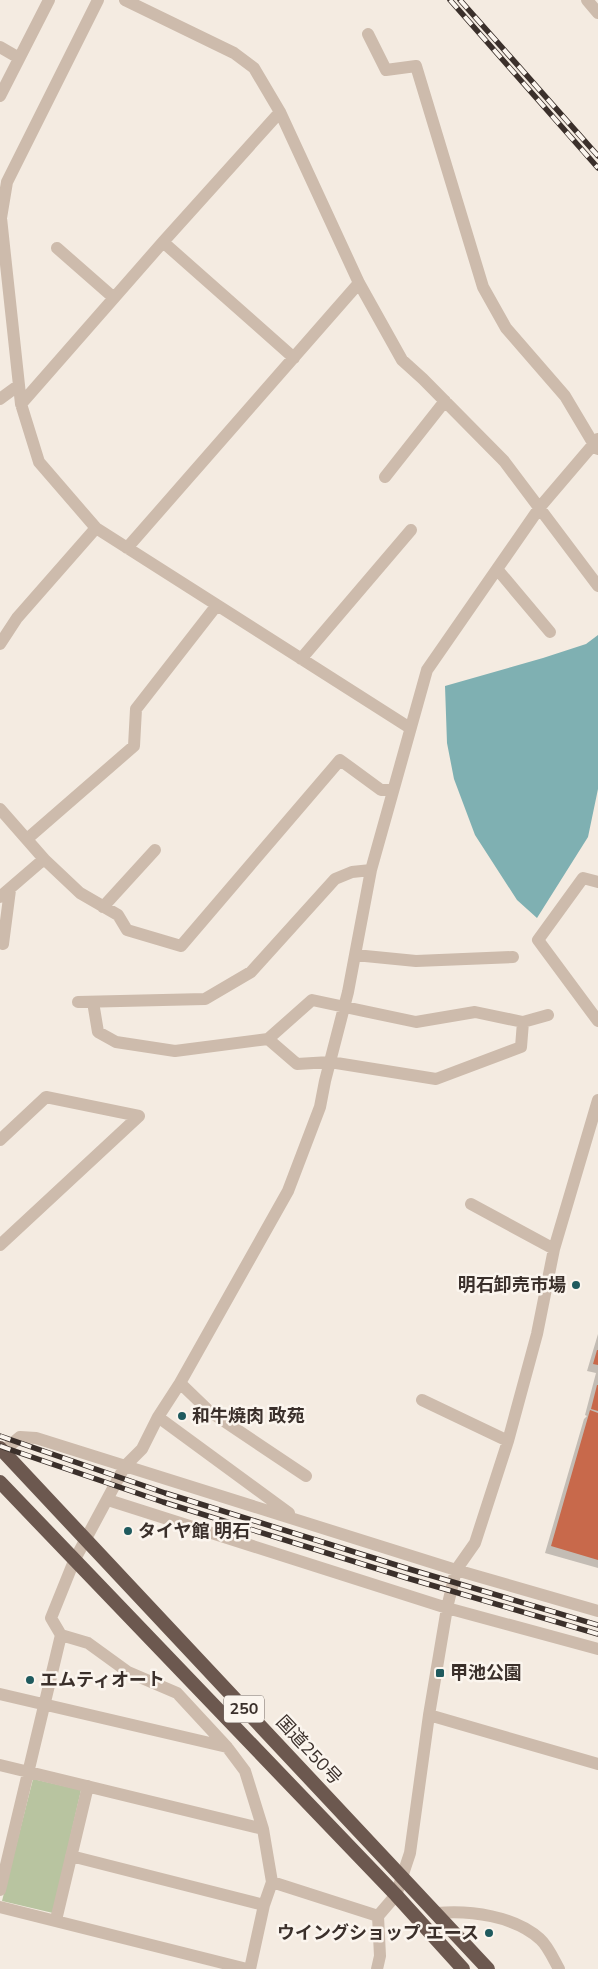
<svg xmlns="http://www.w3.org/2000/svg" width="598" height="1969" viewBox="0 0 598 1969" font-family="'Nunito Sans','Noto Sans JP',sans-serif">
  <style>
    .green { fill: #b8c4a0 }
    .water { fill: #7fb0b2 }
    .shadow { fill: #0003 }
    .building { fill: #c8694b }
    .lines { fill: none; stroke-linecap: round; stroke-linejoin: round }
    .minor { stroke: #cdbbac; stroke-width: 12 }
    .trunk { stroke: #6c584f; stroke-width: 14 }
    .rail-casing { stroke: #3b302b; stroke-width: 5.5 }
    .rail { stroke: #fbf5ee; stroke-width: 4; stroke-dasharray: 11; stroke-linecap: butt }
    .poi-dot { fill: #1f5a5e; stroke: #fbf5ee; stroke-width: 2 }
    .labels { text-anchor: middle; dominant-baseline: central; stroke-width: 5; stroke-linejoin: round; paint-order: stroke }
    .shield { fill: #fbf5ee; stroke: #756b66; stroke-width: 1 }
    .shield-label { font-size: 16px; font-weight: bold; fill: #3b302b }
    .poi-label { font-size: 18px; font-weight: bold; fill: #3b302b; stroke: #fbf5ee; text-anchor: start }
    .street-label { font-size: 18px; fill: #3b302b; stroke: #fbf5ee }
  </style>
  <rect width="100%" height="100%" fill="#f4ebe1"/>
  <!-- green -->
  <path class="green" d="M 33,1779 L 81,1790 L 53,1913 L 2,1901 Z"/>
  <!-- water -->
  <path class="water" d="M 598,635 L 598,789 L 588,837 L 537,918 L 517,900 L 475,835 L 454,779 L 447,743 L 445,686 L 543,658 L 586,644 Z"/>
  <!-- shadow -->
  <path class="shadow" d="M 598,1334 L 598,1568 L 545,1553 L 584,1419 L 587,1416 L 585,1415 L 596,1373 L 587,1371 Z"/>
  <!-- building -->
  <path class="building" d="M 597,1350 L 598,1350 L 598,1365 L 593,1364 Z
    M 597,1385 L 598,1385 L 598,1411 L 591,1409 Z
    M 590,1410 L 598,1413 L 598,1560 L 551,1546 Z"/>
  <g class="lines">
    <!-- minor -->
    <path class="minor" d="M 98,0 L 7,182 L 1,218 L 21,404 L 39,462 L 96,528 L 410,728
      M 125,0 L 234,53 L 254,68 L 280,112 L 359,283 L 402,360 L 423,379 L 504,461 L 598,586
      M 587,0 L 598,13
      M 368,34 L 386,70 L 416,66 L 483,287 L 506,328 L 565,396 L 593,443 L 598,449
      M 0,47 L 19,58
      M 0,96 L 49,0
      M 163,242 L 294,358
      M 57,248 L 114,298
      M 0,399 L 19,385
      M 21,404 L 163,242 L 280,112
      M 385,477 L 445,401
      M 127,548 L 359,283
      M 497,569 L 550,632
      M 0,644 L 17,618 L 96,528
      M 301,659 L 411,530
      M 0,809 L 44,859 L 80,893 L 118,915 L 127,930 L 181,946 L 340,760 L 381,790 L 393,790
      M 27,839 L 134,746 L 136,709 L 217,605
      M 598,882 L 583,878 L 538,940 L 598,1021
      M 0,897 L 44,859
      M 103,907 L 155,850
      M 0,943 L 3,944 L 10,890
      M 355,955 L 416,961 L 513,957
      M 78,1002 L 205,999 L 251,972 L 335,879 L 352,872 L 371,870
      M 93,1002 L 98,1032 L 116,1042 L 175,1051 L 268,1039 L 297,1064 L 330,1062 L 436,1079 L 521,1047 L 523,1022
      M 268,1039 L 312,1000 L 416,1022 L 475,1012 L 523,1022 L 548,1015
      M 0,1140 L 46,1097 L 139,1116 L 0,1245
      M 471,1204 L 554,1249
      M 180,1383 L 209,1411 L 306,1476
      M 422,1400 L 508,1441
      M 158,1417 L 289,1513
      M 3,1451 L 20,1437 L 36,1438 L 456,1570 L 598,1611
      M 108,1500 L 447,1608 L 598,1649
      M 61,1635 L 88,1643 L 128,1672 L 177,1693 L 227,1747 L 245,1771 L 263,1829
      M 0,1694 L 227,1747
      M 429,1715 L 598,1764
      M 0,1765 L 263,1829 L 272,1882 L 264,1905 L 250,1969
      M 71,1856 L 264,1905
      M 272,1882 L 378,1916 L 396,1895 L 410,1853 L 429,1715 L 447,1608 L 456,1570 L 475,1543 L 508,1441 L 537,1334 L 554,1249 L 598,1100
      M 0,1890 L 61,1635 L 51,1618 L 74,1561 L 125,1466 L 142,1449 L 158,1417 L 180,1383 L 288,1191 L 320,1107 L 325,1081 L 348,992 L 371,870 L 427,670 L 540,507 L 598,439
      M 0,1907 L 247,1969
      M 437,1913 C 470,1910 515,1916 540,1939 C 548,1946 554,1960 559,1969
      M 56,1920 L 88,1786
      M 377,1969 L 380,1956 L 378,1916"/>
    <!-- trunk -->
    <path class="trunk" d="M 0,1448 L 488,1969
      M 0,1482 L 396,1895 L 463,1969"/>
    <!-- rail casing -->
    <g class="rail-casing">
      <path id="rail" d="M 450,0 L 598,168
        M 460,0 L 598,156
        M 0,1436 L 165,1493 L 409,1569 L 598,1625
        M 0,1446 L 163,1502 L 407,1578 L 598,1634"/>
    </g>
    <!-- rail -->
    <use href="#rail" class="rail"/>
  </g>
  <!-- markers -->
  <g class="poi-dot">
    <circle cx="576" cy="1285" r="5"/>
    <circle cx="182" cy="1416" r="5"/>
    <circle cx="128" cy="1531" r="5"/>
    <rect x="435" y="1668" width="10" height="10" rx="2.5"/>
    <circle cx="30" cy="1680" r="5"/>
    <circle cx="489" cy="1933" r="5"/>
  </g>
  <g class="labels">
    <!-- shield labels -->
    <rect class="shield" x="224" y="1695.5" width="40" height="27" rx="4"/>
    <g class="shield-label">
      <text x="244" y="1709">250</text>
    </g>
    <!-- poi labels -->
    <g class="poi-label">
      <text x="566" y="1285" text-anchor="end">明石卸売市場</text>
      <text x="192" y="1416">和牛焼肉 政苑</text>
      <text x="138" y="1531">タイヤ館 明石</text>
      <text x="450" y="1673">甲池公園</text>
      <text x="40" y="1680">エムティオート</text>
      <text x="479" y="1933" text-anchor="end">ウイングショップ エース</text>
    </g>
    <!-- street labels -->
    <g class="street-label">
      <text transform="translate(309 1750) rotate(47)">国道250号</text>
    </g>
  </g>
</svg>
